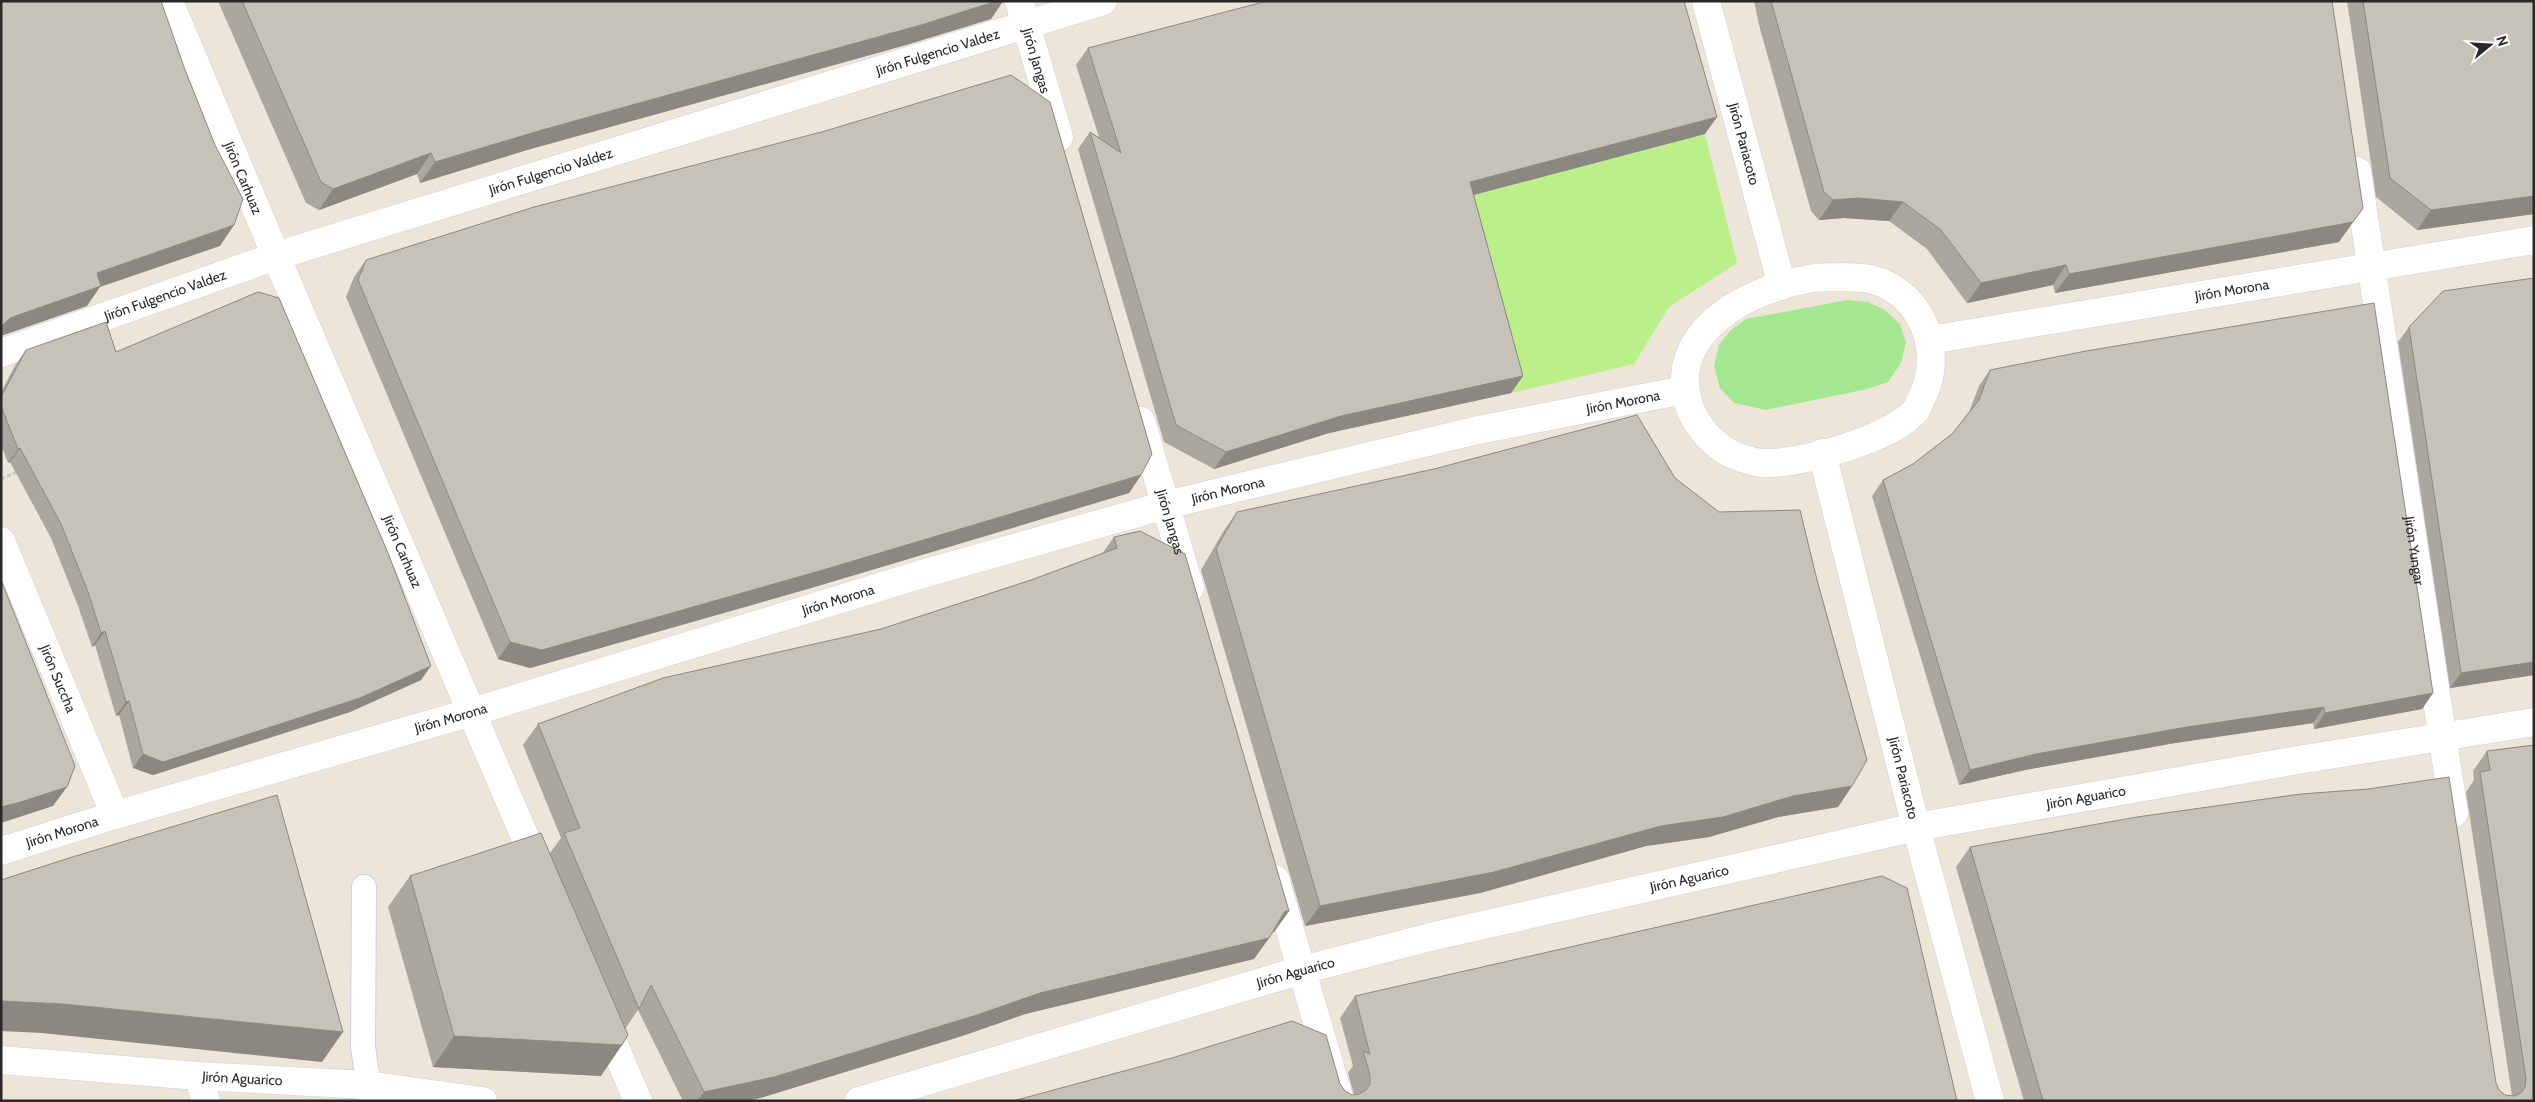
<svg xmlns="http://www.w3.org/2000/svg" width="2535" height="1102" viewBox="0 0 2535 1102" font-family="Cabin,sans-serif">
  <style>
    .green { fill: #a5e790 }
    .pitch { fill: #bbef8a }
    .lines { fill: none; stroke-linecap: round; stroke-linejoin: round }
    .lane-casing { stroke: #cdcfe2; stroke-width: 26 }
    .street-casing { stroke: #cdcfe2; stroke-width: 29 }
    .path { stroke: #c7c7c7; stroke-width: 3; stroke-dasharray: 4 2.5; stroke-linecap: butt }
    .lane { stroke: #fff; stroke-width: 24 }
    .street { stroke: #fff; stroke-width: 28 }
    .wall { fill: #aba79e }
    .shaded-wall { fill: #8b8881 }
    .building { fill: #c7c2b8; stroke: #8b8881 }
    .labels { text-anchor: middle; dominant-baseline: central; stroke-width: 4; stroke-linejoin: round; paint-order: stroke }
    .street-label { font-size: 14px; fill: #282828; stroke: #fff }
  </style>
  <rect width="100%" height="100%" fill="#ece5d8"/>
  <!-- green -->
  <path class="green" d="M 1848,300 L 1868,302 L 1885,310 L 1900,324 L 1906,343 L 1901,363 L 1888,382 L 1867,389 L 1766,410 L 1734,403 L 1720,388 L 1714,366 L 1719,345 L 1731,330 L 1746,319 Z"/>
  <!-- pitch -->
  <path class="pitch" d="M 1705,134 L 1737,263 L 1669,307 L 1634,364 L 1511,393 L 1458,199 Z"/>
  <g class="lines">
    <!-- lane casing -->
    <g class="lane-casing">
      <path id="lane" d="M 364,887 L 363,1047 L 371,1101"/>
    </g>
    <!-- street casing -->
    <g class="street-casing">
      <g id="street">
        <path id="s1" d="M 169,1 L 276,256 L 540,872"/>
        <path id="s2" d="M 1019,1 L 1059,137"/>
        <path id="s3" d="M 1706,1 L 1782,286"/>
        <path id="s4" d="M 2357,171 L 2454,813"/>
        <path d="M 1844,277 C 1854,278 1865,277 1874,280 C 1922,294 1943,350 1924,393 C 1921,398 1919,405 1916,410 C 1892,439 1799,465 1762,463 C 1754,462 1744,459 1736,456 C 1715,448 1696,426 1689,405 C 1665,330 1753,287 1814,278 C 1824,277 1834,277 1844,277 Z"/>
        <path id="s5" d="M 1930,340 L 2534,240"/>
        <path id="s6" d="M 1,353 L 276,256 L 1103,1"/>
        <path id="s7" d="M 1141,421 L 1190,588"/>
        <path id="s8" d="M 1822,453 L 1916,827 L 1990,1101"/>
        <path id="s9" d="M 1,541 L 115,815"/>
        <path id="s10" d="M 1,851 L 115,815 L 472,712 L 922,574 L 1166,505 L 1478,430 L 1684,390"/>
        <path d="M 1275,879 L 1340,1101"/>
        <path d="M 602,1017 L 638,1101"/>
        <path id="s11" d="M 1,1060 L 198,1076 L 367,1085 L 483,1101"/>
        <path d="M 198,1076 L 206,1101"/>
        <path id="s12" d="M 859,1101 L 1302,970 L 1430,937 L 1916,827 L 2298,760 L 2534,722"/>
      </g>
    </g>
    <!-- path -->
    <path class="path" d="M 1,479 L 19,471"/>
    <!-- lane -->
    <use href="#lane" class="lane"/>
    <!-- street -->
    <use href="#street" class="street"/>
  </g>
  <!-- wall -->
  <path class="wall" d="M 218,1 L 1003,1 L 991,19 L 906,45 L 527,150 L 420,183 L 417,174 L 319,210 L 306,203 Z
    M 1754,1 L 2332,1 L 2339,242 L 2055,293 L 2053,285 L 1967,303 L 1927,249 L 1889,221 L 1844,218 L 1819,220 L 1811,211 L 1759,25 Z
    M 2347,1 L 2534,1 L 2534,214 L 2417,230 L 2376,197 Z
    M 1088,48 L 1705,134 L 1474,195 L 1523,376 L 1511,393 L 1329,433 L 1214,469 L 1164,442 L 1078,149 L 1090,132 L 1099,137 L 1076,65 Z
    M 366,260 L 1141,475 L 1129,493 L 811,588 L 530,668 L 498,659 L 346,297 L 354,277 Z
    M 2409,327 L 2534,675 L 2450,688 L 2398,342 Z
    M 26,350 L 116,352 L 421,680 L 350,712 L 153,775 L 133,768 L 119,715 L 116,716 L 95,645 L 92,647 L 78,606 L 51,538 L 10,462 L 8,463 L 1,445 L 1,392 L 16,364 Z
    M 1990,370 L 2433,693 L 2422,709 L 2314,729 L 2313,723 L 2175,743 L 2025,770 L 1959,785 L 1872,496 L 1883,480 L 1913,464 L 1952,434 L 1969,412 L 1979,386 Z
    M 1237,512 L 1852,786 L 1838,807 L 1778,817 L 1709,837 L 1646,846 L 1480,893 L 1305,926 L 1201,570 L 1223,532 Z
    M 1114,537 L 1289,911 L 1274,932 L 1273,932 L 1254,959 L 1025,1014 L 962,1036 L 760,1098 L 747,1101 L 683,1101 L 638,1010 L 625,1029 L 601,1076 L 433,1067 L 388,907 L 410,876 L 550,853 L 561,838 L 523,745 L 538,724 L 881,629 L 1031,580 L 1102,554 Z
    M 2534,745 L 2534,1101 L 2024,1101 L 1956,867 L 1970,847 L 2496,1083 L 2499,1090 L 2505,1095 L 2512,1096 L 2466,792 L 2474,780 L 2473,771 L 2487,751 Z
    M 1355,996 L 1957,1101 L 1013,1101 L 1340,1084 L 1345,1091 L 1352,1095 L 1354,1095 L 1348,1073 L 1353,1066 L 1340,1018 Z"/>
  <!-- shaded-wall -->
  <path class="shaded-wall" d="M 997,1 L 1003,1 L 991,19 L 906,45 L 527,150 L 420,183 L 435,162 L 542,130 Z
    M 1717,117 L 1705,134 L 1458,199 L 1470,182 Z
    M 431,153 L 417,174 L 319,210 L 333,189 Z
    M 2534,196 L 2534,214 L 2417,230 L 2431,210 Z
    M 1858,198 L 1903,202 L 1889,221 L 1844,218 L 1819,220 L 1833,200 Z
    M 2363,208 L 2339,242 L 2055,293 L 2069,274 Z
    M 234,225 L 220,246 L 100,287 L 87,306 L 1,336 L 1,327 L 10,318 L 97,273 Z
    M 2066,265 L 2053,285 L 1967,303 L 1981,283 Z
    M 1523,376 L 1511,393 L 1329,433 L 1214,469 L 1226,452 L 1341,416 Z
    M 20,448 L 10,462 L 8,463 L 18,449 Z
    M 1141,475 L 1129,493 L 811,588 L 530,668 L 498,659 L 510,642 Z
    M 105,631 L 95,645 L 92,647 L 101,633 Z
    M 2534,662 L 2534,675 L 2450,688 L 2461,673 Z
    M 431,666 L 421,680 L 350,712 L 153,775 L 133,768 L 143,754 Z
    M 2433,693 L 2422,709 L 2314,729 L 2325,713 Z
    M 129,701 L 119,715 L 116,716 L 126,702 Z
    M 2324,707 L 2313,723 L 2175,743 L 2025,770 L 1959,785 L 1970,770 L 2036,754 L 2187,727 Z
    M 1852,786 L 1838,807 L 1778,817 L 1709,837 L 1646,846 L 1480,893 L 1305,926 L 1320,906 L 1661,826 L 1793,796 Z
    M 67,787 L 53,806 L 1,823 L 1,807 Z
    M 1285,911 L 1289,911 L 1274,932 L 1270,932 Z
    M 1269,938 L 1254,959 L 1025,1014 L 962,1036 L 760,1098 L 747,1101 L 697,1101 L 704,1092 L 1040,993 Z
    M 1,1001 L 63,1004 L 343,1032 L 322,1062 L 42,1033 L 1,1031 Z
    M 454,1036 L 622,1045 L 601,1076 L 433,1067 Z"/>
  <!-- building -->
  <path class="building" d="M 1,1 L 161,1 L 184,67 L 215,145 L 243,199 L 234,225 L 97,273 L 101,286 L 10,318 L 1,327 Z
    M 242,1 L 997,1 L 921,25 L 542,130 L 435,162 L 431,153 L 333,189 L 321,182 Z
    M 1267,1 L 1684,1 L 1717,117 L 1470,182 L 1523,376 L 1341,416 L 1226,452 L 1176,425 L 1090,132 L 1121,153 L 1088,48 Z
    M 1771,1 L 2332,1 L 2363,208 L 2353,222 L 2069,274 L 2066,265 L 1981,283 L 1941,230 L 1903,202 L 1858,198 L 1833,200 L 1824,192 Z
    M 2363,1 L 2534,1 L 2534,196 L 2431,210 L 2390,178 Z
    M 1011,75 L 1050,102 L 1152,454 L 1141,475 L 823,570 L 542,650 L 510,642 L 358,280 L 366,260 L 534,207 L 825,131 Z
    M 2534,278 L 2534,662 L 2461,673 L 2409,327 L 2443,291 Z
    M 258,292 L 279,298 L 388,553 L 431,666 L 360,698 L 163,762 L 143,754 L 129,701 L 126,702 L 105,631 L 101,633 L 88,592 L 61,524 L 20,448 L 18,449 L 1,406 L 1,397 L 26,350 L 106,322 L 116,352 Z
    M 2374,303 L 2433,693 L 2325,713 L 2324,707 L 2187,727 L 2036,754 L 1970,770 L 1883,480 L 1913,464 L 1952,434 L 1979,400 L 1990,370 L 2086,351 Z
    M 1637,415 L 1675,478 L 1719,512 L 1800,510 L 1817,580 L 1867,760 L 1852,786 L 1793,796 L 1723,817 L 1661,826 L 1494,872 L 1320,906 L 1216,549 L 1237,512 L 1434,469 Z
    M 1140,531 L 1185,554 L 1289,911 L 1285,911 L 1269,938 L 1040,993 L 977,1015 L 774,1077 L 704,1092 L 651,985 L 639,1009 L 564,833 L 580,828 L 538,724 L 663,678 L 881,629 L 1031,580 L 1117,548 L 1114,537 Z
    M 1,580 L 75,766 L 67,787 L 21,802 L 1,807 Z
    M 2534,745 L 2534,1101 L 2043,1101 L 1970,847 L 2137,817 L 2301,794 L 2368,789 L 2449,777 L 2496,1083 L 2499,1090 L 2505,1095 L 2514,1096 L 2521,1093 L 2525,1087 L 2526,1079 L 2480,772 L 2490,770 L 2487,751 Z
    M 277,795 L 343,1032 L 63,1004 L 1,1001 L 1,880 L 66,859 Z
    M 541,833 L 628,1035 L 622,1045 L 454,1036 L 410,876 Z
    M 1882,876 L 1907,888 L 1957,1101 L 1013,1101 L 1172,1058 L 1292,1021 L 1326,1035 L 1340,1084 L 1345,1091 L 1352,1095 L 1359,1094 L 1366,1090 L 1370,1084 L 1370,1075 L 1363,1051 L 1370,1054 L 1355,996 Z"/>
  <g class="labels">
    <!-- street labels -->
    <g class="street-label">
      <text stroke="none"><textPath href="#s6" startOffset="984">Jirón Fulgencio Valdez</textPath></text>
      <text stroke="none"><textPath href="#s2" startOffset="62">Jirón Jangas</textPath></text>
      <text stroke="none"><textPath href="#s3" startOffset="148">Jirón Pariacoto</textPath></text>
      <text stroke="none"><textPath href="#s6" startOffset="579">Jirón Fulgencio Valdez</textPath></text>
      <text stroke="none"><textPath href="#s1" startOffset="192">Jirón Carhuaz</textPath></text>
      <text stroke="none"><textPath href="#s5" startOffset="306">Jirón Morona</textPath></text>
      <text stroke="none"><textPath href="#s6" startOffset="174">Jirón Fulgencio Valdez</textPath></text>
      <text stroke="none"><textPath href="#s10" startOffset="1684">Jirón Morona</textPath></text>
      <text stroke="none"><textPath href="#s10" startOffset="1279">Jirón Morona</textPath></text>
      <text stroke="none"><textPath href="#s7" startOffset="105">Jirón Jangas</textPath></text>
      <text stroke="none"><textPath href="#s1" startOffset="598">Jirón Carhuaz</textPath></text>
      <text stroke="none"><textPath href="#s4" startOffset="384">Jirón Yungar</textPath></text>
      <text stroke="none"><textPath href="#s10" startOffset="874">Jirón Morona</textPath></text>
      <text stroke="none"><textPath href="#s9" startOffset="149">Jirón Succha</textPath></text>
      <text stroke="none"><textPath href="#s10" startOffset="469">Jirón Morona</textPath></text>
      <text stroke="none"><textPath href="#s8" startOffset="335">Jirón Pariacoto</textPath></text>
      <text stroke="none"><textPath href="#s12" startOffset="1265">Jirón Aguarico</textPath></text>
      <text stroke="none"><textPath href="#s10" startOffset="64">Jirón Morona</textPath></text>
      <text stroke="none"><textPath href="#s12" startOffset="860">Jirón Aguarico</textPath></text>
      <text stroke="none"><textPath href="#s12" startOffset="455">Jirón Aguarico</textPath></text>
      <text stroke="none"><textPath href="#s11" startOffset="242">Jirón Aguarico</textPath></text>
    </g>
  </g>
  <!-- border -->
  <rect width="2535" height="1102" fill="none" stroke="#282828" stroke-width="5"/>
  <!-- north arrow -->
  <g transform="translate(2490 45) rotate(72)" stroke="#ffffff" stroke-width="4" paint-order="stroke">
  <path d="M0-4L9 19L0 12L-9 19Z" fill="#282828"/>
  <text y="-8" font-size="14" font-weight="bold" text-anchor="middle" fill="#282828">N</text>
  </g>
</svg>
